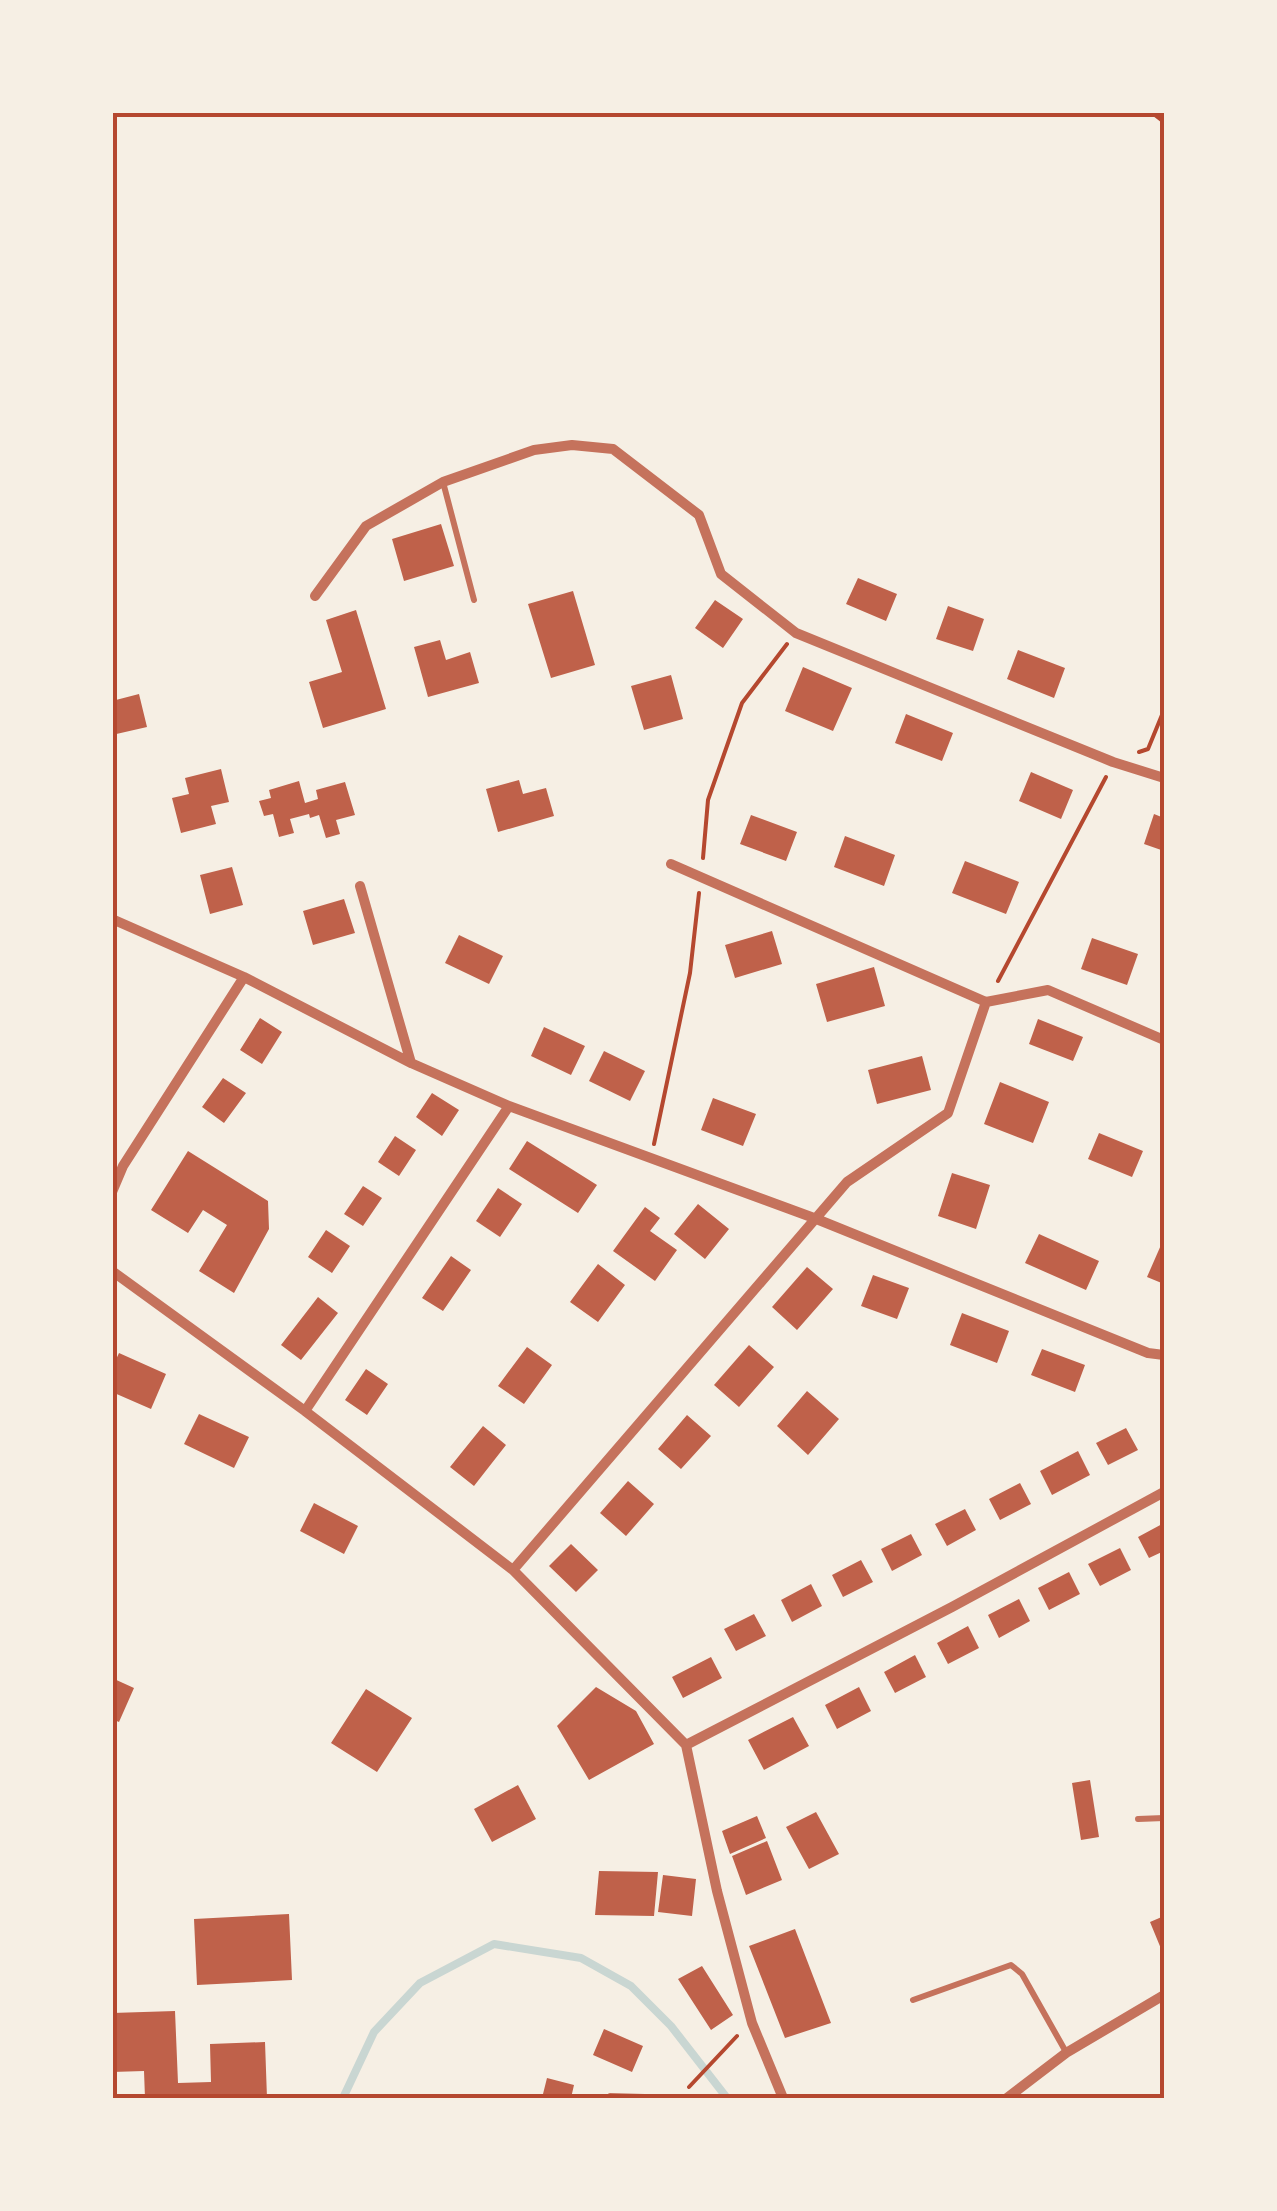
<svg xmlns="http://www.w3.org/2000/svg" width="1277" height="2211" viewBox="0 0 1277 2211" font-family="'DejaVu Sans',sans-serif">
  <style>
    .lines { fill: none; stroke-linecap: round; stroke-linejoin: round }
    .stream { stroke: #c9d6d2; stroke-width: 8 }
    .building { fill: #bf614a }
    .path { stroke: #b5482f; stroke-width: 4 }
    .service { stroke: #c5725c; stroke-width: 6 }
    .minor { stroke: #c5725c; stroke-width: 10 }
    .neatline { fill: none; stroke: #b5482f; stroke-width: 4 }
  </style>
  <rect width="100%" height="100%" fill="#f6efe4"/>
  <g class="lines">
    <!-- stream -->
    <path class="stream" d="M 343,2098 L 374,2032 L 420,1983 L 494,1944 L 581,1958 L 631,1986 L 671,2026 L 727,2098"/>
  </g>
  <!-- building -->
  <path class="building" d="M 441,524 L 454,566 L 404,581 L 392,539 Z
    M 858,578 L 897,594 L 886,621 L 846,604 Z
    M 573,591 L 595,665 L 551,678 L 528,604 Z
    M 715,600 L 743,619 L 723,648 L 695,628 Z
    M 948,606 L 984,619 L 973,651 L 936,639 Z
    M 356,610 L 386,709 L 323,728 L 309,682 L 342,672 L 326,620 Z
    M 440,640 L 446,660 L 470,652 L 479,683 L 428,697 L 414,647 Z
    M 1018,650 L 1065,668 L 1054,698 L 1007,679 Z
    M 803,667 L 852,688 L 833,731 L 785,711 Z
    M 671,675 L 683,719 L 644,730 L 631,686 Z
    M 139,694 L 147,727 L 112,735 L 112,701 Z
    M 906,714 L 953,733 L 942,761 L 895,743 Z
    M 221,769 L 229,802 L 211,806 L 216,824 L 181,833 L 172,798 L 189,794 L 185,778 Z
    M 1031,772 L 1073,790 L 1061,819 L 1019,801 Z
    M 519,780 L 523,794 L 546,788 L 554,816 L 498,832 L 486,789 Z
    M 299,781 L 305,803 L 318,799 L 316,790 L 345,782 L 355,815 L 336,820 L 340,834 L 326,838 L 319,815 L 310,818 L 309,814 L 290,819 L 294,833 L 279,837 L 273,814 L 264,816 L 259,801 L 271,798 L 269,790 Z
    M 1154,814 L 1164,818 L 1164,851 L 1144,844 Z
    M 751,815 L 797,832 L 786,861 L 740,844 Z
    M 845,836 L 895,855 L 884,886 L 834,867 Z
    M 965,861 L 1019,882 L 1006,914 L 952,893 Z
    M 232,867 L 243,905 L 210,914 L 200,875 Z
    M 344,899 L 355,933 L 313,945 L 303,911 Z
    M 772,931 L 782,964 L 735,978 L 725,945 Z
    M 459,935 L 503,956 L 489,984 L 445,963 Z
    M 1092,938 L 1138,954 L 1127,985 L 1081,969 Z
    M 874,967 L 885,1006 L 827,1022 L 816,984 Z
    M 260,1018 L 282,1032 L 262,1064 L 240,1050 Z
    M 1038,1019 L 1083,1037 L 1073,1061 L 1029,1044 Z
    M 544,1027 L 585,1046 L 571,1075 L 531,1056 Z
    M 604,1051 L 645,1071 L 630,1101 L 589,1081 Z
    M 922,1056 L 931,1090 L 877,1104 L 868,1070 Z
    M 223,1078 L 246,1093 L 224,1123 L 202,1107 Z
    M 1000,1082 L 1049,1102 L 1033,1143 L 984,1124 Z
    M 432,1093 L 459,1110 L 442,1136 L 416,1117 Z
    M 713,1098 L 756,1114 L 743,1146 L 701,1130 Z
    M 1099,1133 L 1143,1151 L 1132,1177 L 1088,1159 Z
    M 395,1136 L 416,1150 L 399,1176 L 378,1162 Z
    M 527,1141 L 597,1185 L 578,1213 L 509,1169 Z
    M 188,1151 L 268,1201 L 269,1229 L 234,1293 L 199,1271 L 227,1225 L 203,1210 L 188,1233 L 151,1210 Z
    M 952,1173 L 990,1185 L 976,1229 L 938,1216 Z
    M 363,1186 L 382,1198 L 363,1226 L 344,1214 Z
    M 498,1188 L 522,1204 L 500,1237 L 476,1221 Z
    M 698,1204 L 729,1229 L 705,1259 L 674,1234 Z
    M 645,1207 L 660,1218 L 650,1231 L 677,1250 L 655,1281 L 613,1251 Z
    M 326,1230 L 350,1246 L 332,1273 L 308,1257 Z
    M 1039,1234 L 1099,1261 L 1086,1290 L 1025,1263 Z
    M 1161,1245 L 1164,1246 L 1164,1284 L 1147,1277 Z
    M 451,1256 L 471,1270 L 443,1311 L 422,1298 Z
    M 598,1264 L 625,1285 L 598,1322 L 570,1302 Z
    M 807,1267 L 833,1289 L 797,1330 L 772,1307 Z
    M 873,1275 L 909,1288 L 897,1319 L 861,1306 Z
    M 318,1297 L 338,1313 L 301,1360 L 281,1345 Z
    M 962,1313 L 1009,1331 L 997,1363 L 950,1345 Z
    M 749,1345 L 774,1367 L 739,1407 L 714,1385 Z
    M 527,1347 L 552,1365 L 524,1404 L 498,1386 Z
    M 1042,1349 L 1085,1365 L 1075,1392 L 1031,1375 Z
    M 119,1353 L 166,1374 L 151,1409 L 112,1392 L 112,1368 Z
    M 366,1369 L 388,1384 L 367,1415 L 345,1400 Z
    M 807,1391 L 839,1419 L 808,1455 L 777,1426 Z
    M 199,1414 L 249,1437 L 234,1468 L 184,1444 Z
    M 687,1415 L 711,1436 L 681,1469 L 658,1449 Z
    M 483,1426 L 506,1445 L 474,1486 L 450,1467 Z
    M 1126,1428 L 1138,1450 L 1108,1465 L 1096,1443 Z
    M 1078,1451 L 1090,1475 L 1052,1495 L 1040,1471 Z
    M 628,1481 L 654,1504 L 626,1536 L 600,1513 Z
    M 1020,1483 L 1031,1504 L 1000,1520 L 989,1499 Z
    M 314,1503 L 358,1526 L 344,1554 L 300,1531 Z
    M 965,1509 L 976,1530 L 947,1546 L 935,1524 Z
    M 1164,1523 L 1164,1551 L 1149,1558 L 1138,1537 Z
    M 911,1534 L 922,1555 L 892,1571 L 881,1549 Z
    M 571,1544 L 598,1570 L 576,1592 L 549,1566 Z
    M 1120,1548 L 1131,1570 L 1100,1586 L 1088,1564 Z
    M 861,1560 L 873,1582 L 843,1597 L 832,1575 Z
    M 1069,1572 L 1080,1594 L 1049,1610 L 1038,1588 Z
    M 811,1584 L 822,1606 L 792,1622 L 781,1600 Z
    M 1019,1599 L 1030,1621 L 999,1638 L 988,1615 Z
    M 754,1614 L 766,1636 L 736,1651 L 724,1629 Z
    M 968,1626 L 979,1648 L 948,1664 L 937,1643 Z
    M 915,1655 L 926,1677 L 895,1693 L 884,1672 Z
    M 711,1657 L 722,1678 L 683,1698 L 672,1677 Z
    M 112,1678 L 134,1688 L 119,1722 L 112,1719 Z
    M 596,1687 L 636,1711 L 654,1744 L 589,1780 L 557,1726 Z
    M 859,1687 L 871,1711 L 837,1729 L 825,1705 Z
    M 366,1689 L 412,1718 L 377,1772 L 331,1743 Z
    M 793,1717 L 809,1746 L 764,1770 L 748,1740 Z
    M 1090,1780 L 1099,1837 L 1081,1840 L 1072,1783 Z
    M 518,1785 L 536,1819 L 492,1842 L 474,1809 Z
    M 816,1812 L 839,1854 L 809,1869 L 786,1827 Z
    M 757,1816 L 766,1838 L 730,1854 L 722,1831 Z
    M 767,1841 L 782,1880 L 746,1895 L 732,1856 Z
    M 599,1871 L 658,1872 L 654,1916 L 595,1915 Z
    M 663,1875 L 696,1879 L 692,1916 L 658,1912 Z
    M 289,1914 L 292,1980 L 197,1985 L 194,1919 Z
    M 1164,1916 L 1164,1956 L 1150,1922 Z
    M 795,1929 L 831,2023 L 785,2038 L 749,1946 Z
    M 702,1966 L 733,2015 L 711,2030 L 678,1979 Z
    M 175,2011 L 178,2083 L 211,2082 L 210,2044 L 265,2042 L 267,2098 L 145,2098 L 144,2071 L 112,2072 L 112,2013 Z
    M 604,2029 L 643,2046 L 632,2072 L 593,2055 Z
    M 547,2078 L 574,2085 L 571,2098 L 542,2098 Z"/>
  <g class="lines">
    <!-- path -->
    <path class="path" d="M 1151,112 L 1164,122
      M 1139,752 L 1148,749 L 1164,710
      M 703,858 L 708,800 L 742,703 L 787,644
      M 998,981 L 1106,777
      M 654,1144 L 690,973 L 699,893
      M 689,2087 L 737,2036"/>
    <!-- service -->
    <path class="service" d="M 443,482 L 474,600
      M 1138,1819 L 1164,1818
      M 913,2000 L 1011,1965 L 1022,1974 L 1066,2052
      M 609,2098 L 610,2096 L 679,2098"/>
    <!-- minor -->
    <path class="minor" d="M 315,596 L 366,526 L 443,482 L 534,450 L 572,445 L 613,449 L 699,515 L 721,574 L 796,633 L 1113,762 L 1164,778
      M 360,886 L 411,1063
      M 112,919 L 244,977 L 411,1063 L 509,1106 L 814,1218 L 1148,1353 L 1164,1355
      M 986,1002 L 1048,990 L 1164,1040
      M 112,1192 L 123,1166 L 244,977
      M 112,1271 L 305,1411 L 513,1570 L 686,1745
      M 305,1411 L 509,1106
      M 513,1570 L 847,1182 L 948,1113 L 986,1002 L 671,864
      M 686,1745 L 952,1607 L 1164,1492
      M 686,1745 L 717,1891 L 752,2023 L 783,2098
      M 1007,2098 L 1066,2053 L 1164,1995"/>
  </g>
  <!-- border -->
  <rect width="1277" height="2211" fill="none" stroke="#f6efe4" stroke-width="230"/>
  <rect x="115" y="115" width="1047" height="1981" class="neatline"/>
</svg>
